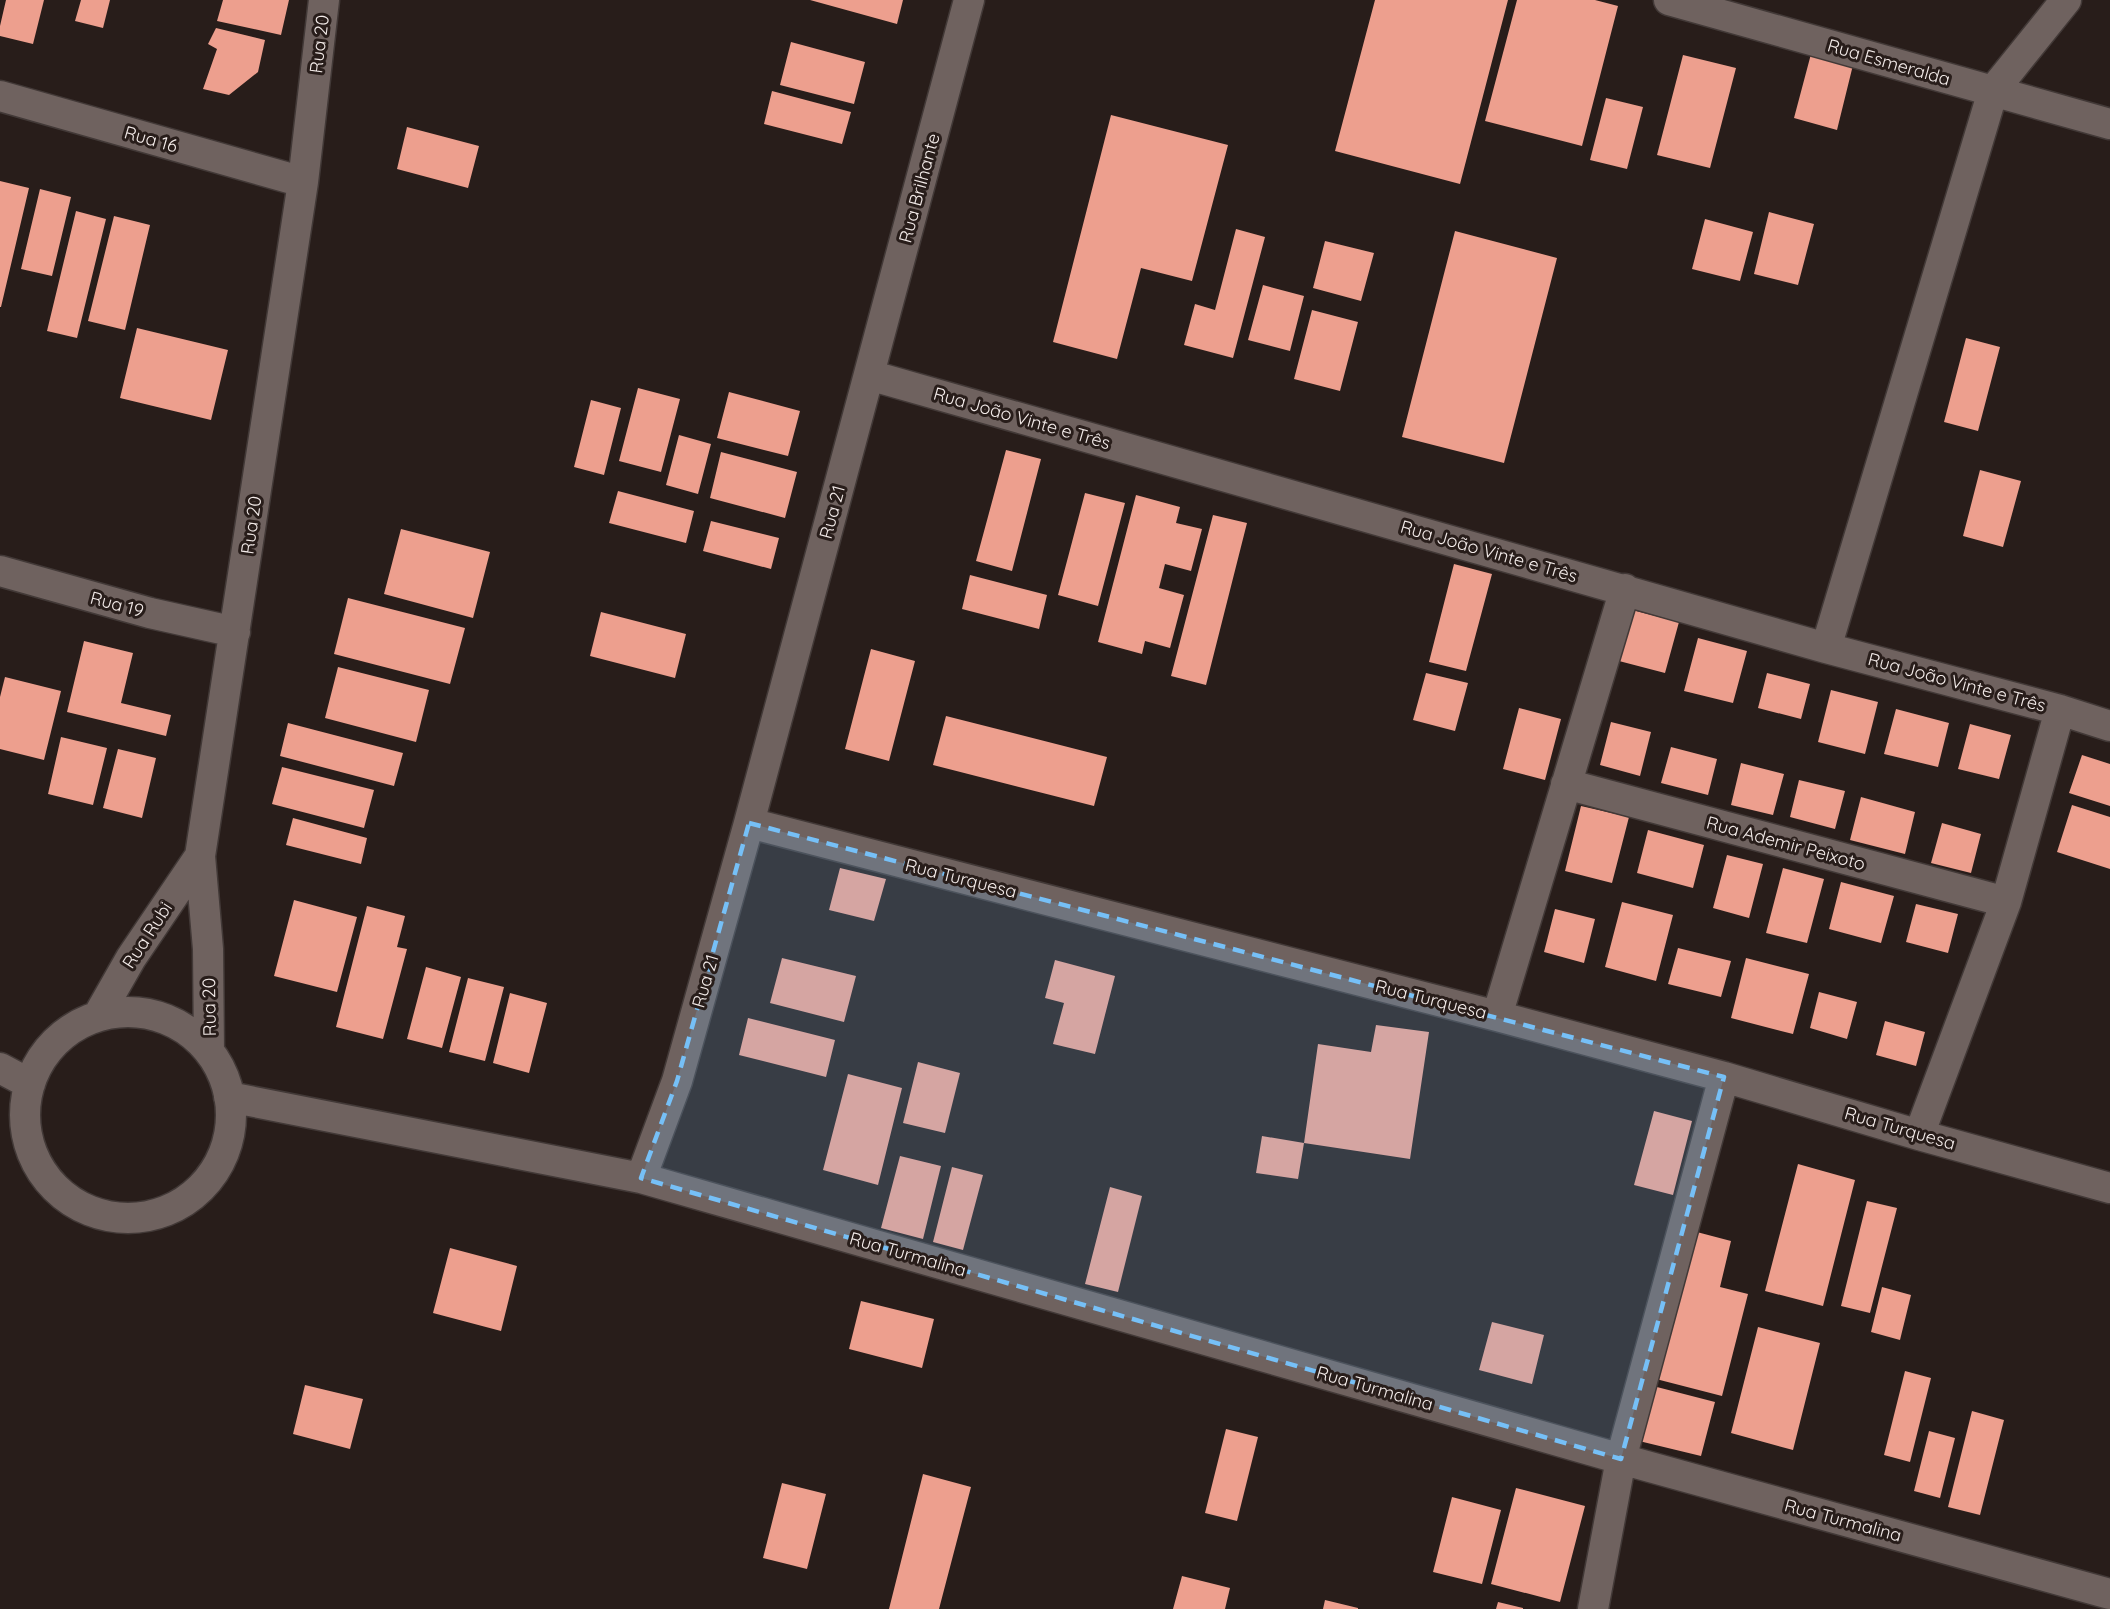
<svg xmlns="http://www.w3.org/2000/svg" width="2110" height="1609" viewBox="0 0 2110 1609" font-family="Quicksand,sans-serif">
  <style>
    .building { fill: #ed9f8e }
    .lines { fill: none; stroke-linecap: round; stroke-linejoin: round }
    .street-casing { stroke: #423937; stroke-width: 33 }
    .street { stroke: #6f625f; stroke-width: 30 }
    .marked { fill: #76c0f7; fill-opacity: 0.2; stroke: #76c0f7; stroke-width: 4.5; stroke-dasharray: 12 8; stroke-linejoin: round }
    .labels { text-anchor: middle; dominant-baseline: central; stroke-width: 6; stroke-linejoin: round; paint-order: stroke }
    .street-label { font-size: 18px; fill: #f4ecea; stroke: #281d1a }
  </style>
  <rect width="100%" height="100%" fill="#281d1a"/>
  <!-- building -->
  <path class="building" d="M 6,0 L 44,0 L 33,44 L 0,36 L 0,26 Z
    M 81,0 L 110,0 L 103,28 L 75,21 Z
    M 223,0 L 289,0 L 281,35 L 217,21 Z
    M 810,0 L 903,0 L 897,24 Z
    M 1375,0 L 1508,0 L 1460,184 L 1335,151 Z
    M 1517,0 L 1595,0 L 1618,6 L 1582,146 L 1485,121 Z
    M 216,28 L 265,40 L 258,72 L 229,95 L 203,89 L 217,49 L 208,44 Z
    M 791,42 L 865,62 L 854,104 L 780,85 Z
    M 1811,54 L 1853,65 L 1837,130 L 1794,118 Z
    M 1683,55 L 1736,68 L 1710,168 L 1657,155 Z
    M 772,91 L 851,112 L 842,144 L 764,124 Z
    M 1606,98 L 1643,107 L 1627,169 L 1590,160 Z
    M 1111,115 L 1228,145 L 1192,281 L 1141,268 L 1117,359 L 1053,342 Z
    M 407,127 L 479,146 L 468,188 L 397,169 Z
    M 0,181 L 29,188 L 1,307 L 0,307 Z
    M 40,189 L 71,197 L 52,276 L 21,269 Z
    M 76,211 L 106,219 L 77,338 L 47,331 Z
    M 1769,212 L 1814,224 L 1798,285 L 1754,274 Z
    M 114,216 L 150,225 L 125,330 L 88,321 Z
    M 1705,219 L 1753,232 L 1740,281 L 1692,269 Z
    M 1236,229 L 1265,237 L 1233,358 L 1184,345 L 1195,304 L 1215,310 Z
    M 1455,231 L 1557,258 L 1504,463 L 1402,437 Z
    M 1325,241 L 1374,253 L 1361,301 L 1313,288 Z
    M 1263,285 L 1304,296 L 1290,351 L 1248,340 Z
    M 1312,310 L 1358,322 L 1340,391 L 1294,379 Z
    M 137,328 L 228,350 L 211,420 L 120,398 Z
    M 1966,338 L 2000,347 L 1978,431 L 1944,422 Z
    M 638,388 L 680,399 L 661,472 L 619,461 Z
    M 729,392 L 800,411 L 788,456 L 717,438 Z
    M 591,400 L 621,408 L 604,475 L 574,467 Z
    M 679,435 L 711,444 L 698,494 L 666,485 Z
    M 1006,450 L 1041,459 L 1012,571 L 976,561 Z
    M 721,452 L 797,472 L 785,518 L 710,498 Z
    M 1980,470 L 2021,481 L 2003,547 L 1963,536 Z
    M 618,491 L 694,511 L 686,543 L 609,523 Z
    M 1085,493 L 1125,503 L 1098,606 L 1058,595 Z
    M 1136,495 L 1180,507 L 1176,523 L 1202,529 L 1191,571 L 1165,564 L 1159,588 L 1184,595 L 1170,648 L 1145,641 L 1142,654 L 1098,642 Z
    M 1213,515 L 1247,523 L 1206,685 L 1171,676 Z
    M 711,521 L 779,538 L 771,569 L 703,551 Z
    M 401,529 L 490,552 L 473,618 L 384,594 Z
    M 1454,564 L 1492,574 L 1466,671 L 1429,662 Z
    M 970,575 L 1047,595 L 1039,629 L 962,609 Z
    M 348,598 L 465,628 L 450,684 L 334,654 Z
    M 1632,610 L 1679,622 L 1665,673 L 1619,661 Z
    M 601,612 L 686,634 L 675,678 L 590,656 Z
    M 1698,638 L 1747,651 L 1733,703 L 1684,691 Z
    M 84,641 L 133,653 L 121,703 L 171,715 L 166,736 L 67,712 Z
    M 871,649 L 915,661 L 889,761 L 845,749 Z
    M 338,667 L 429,690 L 416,742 L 325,718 Z
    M 1426,673 L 1468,683 L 1455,731 L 1413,720 Z
    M 1767,673 L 1810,684 L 1801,719 L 1758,708 Z
    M 5,677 L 61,691 L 44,760 L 0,749 L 0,697 Z
    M 1831,690 L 1878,702 L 1865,754 L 1818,742 Z
    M 1519,708 L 1561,719 L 1545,780 L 1503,769 Z
    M 1896,709 L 1949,723 L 1938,767 L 1884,754 Z
    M 946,716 L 1107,757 L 1094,806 L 933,765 Z
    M 1611,722 L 1651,732 L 1640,776 L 1600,765 Z
    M 288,723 L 403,753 L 394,786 L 280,756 Z
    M 1970,724 L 2011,735 L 1999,779 L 1958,769 Z
    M 61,737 L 107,748 L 93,805 L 48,794 Z
    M 1671,747 L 1717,759 L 1708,795 L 1661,783 Z
    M 118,749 L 156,758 L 142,818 L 103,808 Z
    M 2082,755 L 2110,764 L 2110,806 L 2069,793 Z
    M 1741,763 L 1784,774 L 1773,815 L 1731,805 Z
    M 282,767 L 374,790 L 364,828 L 272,804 Z
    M 1799,780 L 1845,791 L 1835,829 L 1790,817 Z
    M 1861,797 L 1915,812 L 1905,854 L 1850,840 Z
    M 2072,805 L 2110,817 L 2110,869 L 2057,852 Z
    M 1581,806 L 1629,817 L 1612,883 L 1565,871 Z
    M 293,818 L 367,838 L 361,864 L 286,845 Z
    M 1942,823 L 1981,834 L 1971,873 L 1931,863 Z
    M 1648,830 L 1704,845 L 1693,888 L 1637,873 Z
    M 1727,855 L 1763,864 L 1749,918 L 1713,908 Z
    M 840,868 L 886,879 L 874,921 L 829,910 Z
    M 1783,868 L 1824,879 L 1807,943 L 1766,933 Z
    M 1841,882 L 1894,896 L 1881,943 L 1829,929 Z
    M 294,900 L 357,917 L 337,992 L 274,976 Z
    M 1622,902 L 1673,915 L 1656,981 L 1605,967 Z
    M 1916,904 L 1958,914 L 1948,953 L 1906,942 Z
    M 367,906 L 405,916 L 397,947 L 407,949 L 383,1039 L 336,1027 Z
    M 1555,909 L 1595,919 L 1584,963 L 1544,952 Z
    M 1678,948 L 1731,961 L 1721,997 L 1668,984 Z
    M 782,958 L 856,976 L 844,1022 L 770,1003 Z
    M 1746,958 L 1809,974 L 1793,1034 L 1731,1018 Z
    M 1055,960 L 1115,976 L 1095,1054 L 1053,1044 L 1064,1003 L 1045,998 Z
    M 426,967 L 461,977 L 442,1048 L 407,1039 Z
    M 468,978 L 504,987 L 485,1061 L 449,1052 Z
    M 1819,992 L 1857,1002 L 1847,1039 L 1810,1028 Z
    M 510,993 L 547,1003 L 529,1073 L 493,1063 Z
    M 748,1018 L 835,1040 L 826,1077 L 739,1055 Z
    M 1885,1021 L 1925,1032 L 1916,1066 L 1876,1055 Z
    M 1376,1025 L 1429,1032 L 1410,1159 L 1304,1143 L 1318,1044 L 1371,1052 Z
    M 918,1062 L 960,1073 L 945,1133 L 903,1123 Z
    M 848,1074 L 902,1088 L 878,1185 L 823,1170 Z
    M 1654,1111 L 1692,1121 L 1673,1195 L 1634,1185 Z
    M 1262,1136 L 1304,1143 L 1298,1179 L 1256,1173 Z
    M 900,1156 L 941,1166 L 923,1239 L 881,1228 Z
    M 1798,1164 L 1855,1180 L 1823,1306 L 1765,1291 Z
    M 952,1167 L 983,1175 L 963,1250 L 933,1242 Z
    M 1110,1187 L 1142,1196 L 1118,1292 L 1085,1284 Z
    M 1867,1201 L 1897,1208 L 1870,1313 L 1841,1306 Z
    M 1693,1231 L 1731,1241 L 1720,1287 L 1748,1294 L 1722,1396 L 1656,1379 Z
    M 450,1248 L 517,1266 L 501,1331 L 433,1313 Z
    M 1882,1287 L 1911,1295 L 1900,1340 L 1871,1332 Z
    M 861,1301 L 934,1319 L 922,1368 L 849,1349 Z
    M 1492,1322 L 1544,1335 L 1532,1384 L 1479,1370 Z
    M 1758,1327 L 1820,1343 L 1793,1450 L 1731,1433 Z
    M 1905,1371 L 1931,1378 L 1910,1462 L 1884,1455 Z
    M 305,1385 L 363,1399 L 350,1449 L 293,1434 Z
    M 1653,1386 L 1715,1402 L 1701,1456 L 1639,1441 Z
    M 1972,1411 L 2004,1420 L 1980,1515 L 1948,1507 Z
    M 1226,1429 L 1258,1437 L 1237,1521 L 1205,1513 Z
    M 1929,1431 L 1955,1438 L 1940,1498 L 1914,1491 Z
    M 923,1474 L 971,1487 L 939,1609 L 889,1609 Z
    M 782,1483 L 826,1494 L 807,1569 L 763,1558 Z
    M 1516,1488 L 1585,1506 L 1560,1602 L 1491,1584 Z
    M 1452,1497 L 1501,1510 L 1482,1584 L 1433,1572 Z
    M 1182,1576 L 1230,1588 L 1225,1609 L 1173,1609 Z
    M 1325,1600 L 1358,1608 L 1358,1609 L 1323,1609 Z
    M 1498,1602 L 1523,1608 L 1523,1609 L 1496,1609 Z"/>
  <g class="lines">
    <!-- street casing -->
    <g class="street-casing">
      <path id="street" d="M 1669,0 L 2110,124
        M 0,96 L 303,182
        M 869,375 L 1826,648 L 2060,710 L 2110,726
        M 0,571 L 150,613 L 235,632
        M 1826,648 L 1993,91 L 2066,0
        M 1566,784 L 2006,902
        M 749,823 L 1497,1016 L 1724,1077 L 1919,1135 L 2110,1188
        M25 1115a103 103 0 1 1 206 0a103 103 0 1 1-206 0Z
        M 98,1016 L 131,958 L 200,856
        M 1497,1016 L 1625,589
        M 209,1051 L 208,949 L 200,856 L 303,182 L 324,0
        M 0,1068 L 30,1084
        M 229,1097 L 641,1178 L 677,1081 L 749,823 L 969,0
        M 1919,1135 L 2006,902 L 2060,710
        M 641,1178 L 1621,1459 L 2110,1594
        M 1593,1609 L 1621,1459 L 1724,1077"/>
    </g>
    <!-- street -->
    <use href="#street" class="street"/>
  </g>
  <!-- marked area -->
  <path class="marked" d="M 749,823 L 1724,1077 L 1621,1459 L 641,1178 L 677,1081 Z"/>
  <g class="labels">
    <!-- street labels -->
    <g class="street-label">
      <text transform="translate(319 44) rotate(-83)">Rua 20</text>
      <text transform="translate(1889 62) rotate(16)">Rua Esmeralda</text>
      <text transform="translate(151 139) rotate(16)">Rua 16</text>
      <text transform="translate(919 188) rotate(-75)">Rua Brilhante</text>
      <text transform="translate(1022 418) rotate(16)">Rua João Vinte e Três</text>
      <text transform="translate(832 512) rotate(-75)">Rua 21</text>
      <text transform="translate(251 525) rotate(-82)">Rua 20</text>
      <text transform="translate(1489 551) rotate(16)">Rua João Vinte e Três</text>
      <text transform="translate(117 604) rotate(15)">Rua 19</text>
      <text transform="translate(1957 682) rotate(15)">Rua João Vinte e Três</text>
      <text transform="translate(1786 843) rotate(15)">Rua Ademir Peixoto</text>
      <text transform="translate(961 878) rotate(14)">Rua Turquesa</text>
      <text transform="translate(147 935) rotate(-57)">Rua Rubi</text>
      <text transform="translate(705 981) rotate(-74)">Rua 21</text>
      <text transform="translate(1431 999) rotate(14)">Rua Turquesa</text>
      <text transform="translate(209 1007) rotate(-91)">Rua 20</text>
      <text transform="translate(1900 1128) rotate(16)">Rua Turquesa</text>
      <text transform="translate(908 1254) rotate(16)">Rua Turmalina</text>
      <text transform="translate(1375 1388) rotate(16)">Rua Turmalina</text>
      <text transform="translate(1843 1520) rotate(15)">Rua Turmalina</text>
    </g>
  </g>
</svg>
